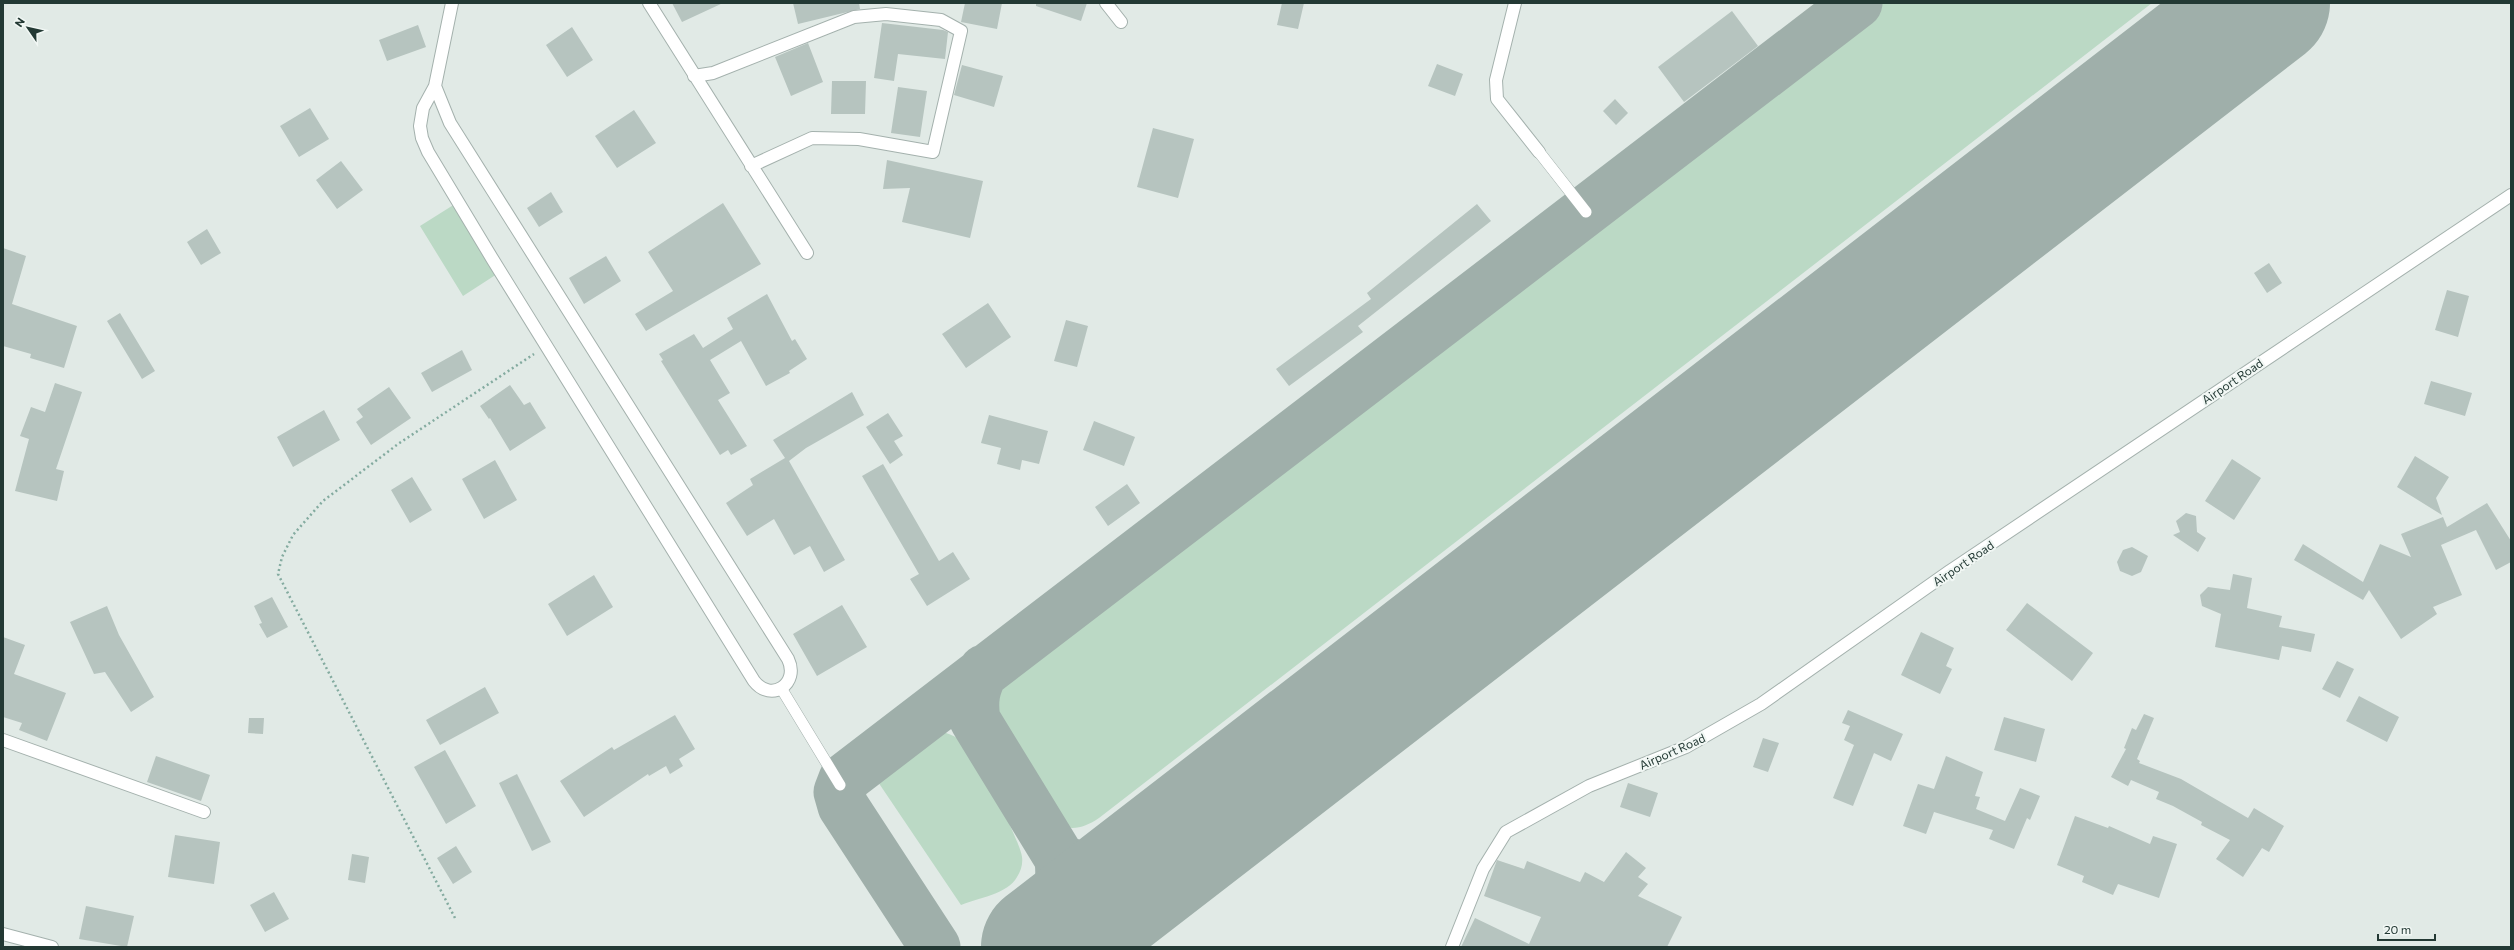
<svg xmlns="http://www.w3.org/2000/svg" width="2514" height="950" viewBox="0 0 2514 950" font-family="Commissioner,sans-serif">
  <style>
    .green { fill: #bbd9c5 }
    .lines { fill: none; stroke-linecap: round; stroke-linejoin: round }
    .taxiway { stroke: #9fafaa; stroke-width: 51 }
    .runway { stroke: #9fafaa; stroke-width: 128 }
    .building { fill: #b6c4bf }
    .service-casing { stroke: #a4b1ad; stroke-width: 12 }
    .minor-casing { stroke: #a4b1ad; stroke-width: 14 }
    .path { stroke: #84aba0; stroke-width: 2.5; stroke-dasharray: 2 3; stroke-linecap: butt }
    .service { stroke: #fff; stroke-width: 11 }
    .minor { stroke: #fff; stroke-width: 12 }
    .labels { text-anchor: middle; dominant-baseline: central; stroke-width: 4; stroke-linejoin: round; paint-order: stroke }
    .street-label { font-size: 12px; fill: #233934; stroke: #f1f7f4 }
  </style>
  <rect width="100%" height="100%" fill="#e1eae6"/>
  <!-- green -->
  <path class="green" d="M 1874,3 L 2152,3 L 1099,818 C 1083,829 1068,832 1052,821 L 986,707 L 987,696 L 999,679 Z
    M 455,204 L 497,274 L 463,296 L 420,226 Z
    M 929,730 C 944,731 956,735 967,746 C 977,756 1021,843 1022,857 C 1023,864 1021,871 1017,877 C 1008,894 978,898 961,905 L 874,776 L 913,740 Z"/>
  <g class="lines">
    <!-- taxiway -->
    <path class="taxiway" d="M 984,670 C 974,687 972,701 975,720 L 1114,947
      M 1060,859 C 1063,890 1058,916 1048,945 L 1069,943 L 1097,947
      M 1060,859 C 1091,873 1109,879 1142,872
      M 935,947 L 843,806 L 839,792 L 844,779 L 1857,3"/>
    <!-- runway -->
    <path class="runway" d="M 1045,947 L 2266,3"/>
  </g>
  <!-- building -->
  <path class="building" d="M 672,3 L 723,3 L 682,22 Z
    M 793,3 L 859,3 L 860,9 L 798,24 Z
    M 965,3 L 1002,3 L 997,29 L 961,22 Z
    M 1036,3 L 1087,3 L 1081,21 L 1036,6 Z
    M 1282,3 L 1304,3 L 1298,29 L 1277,25 Z
    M 1732,11 L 1758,46 L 1684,102 L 1658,67 Z
    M 882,23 L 943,30 L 948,32 L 945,59 L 898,54 L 894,81 L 874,78 Z
    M 418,25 L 426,47 L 387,61 L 379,40 Z
    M 572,27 L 593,60 L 567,77 L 546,45 Z
    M 808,43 L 823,82 L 791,96 L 775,57 Z
    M 1437,64 L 1463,74 L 1455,96 L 1428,86 Z
    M 962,65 L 1003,76 L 994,107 L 954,95 Z
    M 832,81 L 866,81 L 865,114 L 831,114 Z
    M 898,87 L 927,91 L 920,137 L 891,133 Z
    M 1615,99 L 1628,113 L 1616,125 L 1603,111 Z
    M 310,108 L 329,139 L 299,157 L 280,126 Z
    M 634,110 L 656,143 L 617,168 L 595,136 Z
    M 1153,128 L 1194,139 L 1178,198 L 1137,187 Z
    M 887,160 L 983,181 L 970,238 L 902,222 L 910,188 L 883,189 Z
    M 341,161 L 363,190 L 337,209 L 316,180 Z
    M 551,192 L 563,212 L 539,227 L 527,208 Z
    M 723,203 L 761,264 L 646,331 L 635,314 L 673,291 L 648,252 Z
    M 1477,204 L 1491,221 L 1358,326 L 1363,332 L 1289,386 L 1276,369 L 1371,299 L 1367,293 Z
    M 207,229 L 221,253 L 201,265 L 187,242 Z
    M 3,248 L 26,256 L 12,304 L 77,326 L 64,368 L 30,358 L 31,354 L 3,346 Z
    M 606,256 L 621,281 L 584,304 L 569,278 Z
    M 2269,263 L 2282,283 L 2267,293 L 2254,273 Z
    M 2447,290 L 2469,296 L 2458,337 L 2435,330 Z
    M 767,294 L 792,341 L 795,339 L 807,359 L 789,371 L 790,373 L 766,386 L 741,341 L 710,360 L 730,393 L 718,400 L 747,446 L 731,455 L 728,450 L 720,455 L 661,361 L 663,360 L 659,354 L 694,334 L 703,348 L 733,329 L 727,318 Z
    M 988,303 L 1011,337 L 966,368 L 942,334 Z
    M 120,313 L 155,371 L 142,379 L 107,321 Z
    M 1066,320 L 1088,326 L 1077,367 L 1054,361 Z
    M 462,350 L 472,370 L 432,392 L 421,373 Z
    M 2431,381 L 2472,393 L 2465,416 L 2424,404 Z
    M 55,383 L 82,392 L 56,469 L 64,471 L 57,501 L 15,491 L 29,439 L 20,436 L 31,407 L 45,412 Z
    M 510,385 L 524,405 L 530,402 L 546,428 L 510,451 L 490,418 L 489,419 L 480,406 Z
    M 389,387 L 411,418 L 371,445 L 356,422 L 363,417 L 357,409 Z
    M 852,392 L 864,415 L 806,448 L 789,461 L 845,560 L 824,572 L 810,546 L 794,555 L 774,519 L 747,536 L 726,503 L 753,485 L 750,479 L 785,458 L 773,440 Z
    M 324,410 L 340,440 L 293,467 L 277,437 Z
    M 888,413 L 903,436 L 894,441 L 903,455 L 890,464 L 866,427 Z
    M 989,415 L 1048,431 L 1039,464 L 1022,460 L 1020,470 L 997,464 L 1001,448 L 981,443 Z
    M 1094,421 L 1135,437 L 1124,466 L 1083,450 Z
    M 2415,456 L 2449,477 L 2436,498 L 2442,515 L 2397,487 Z
    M 2232,459 L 2261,478 L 2234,520 L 2205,501 Z
    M 495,460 L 517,500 L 484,519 L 462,479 Z
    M 883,464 L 939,561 L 953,552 L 970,579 L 927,606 L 910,579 L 919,574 L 862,476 Z
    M 412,477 L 432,510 L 410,523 L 391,490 Z
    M 1127,484 L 1140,503 L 1108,526 L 1095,507 Z
    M 2487,503 L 2511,541 L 2511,562 L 2496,570 L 2476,530 L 2441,545 L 2462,595 L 2433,607 L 2437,614 L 2401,639 L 2369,590 L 2363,600 L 2294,560 L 2303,544 L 2363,582 L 2380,544 L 2411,557 L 2401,534 L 2443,517 L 2447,527 Z
    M 2186,513 L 2196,516 L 2197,532 L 2206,538 L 2198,552 L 2173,535 L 2180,532 L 2176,521 Z
    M 2132,547 L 2148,556 L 2141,572 L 2132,576 L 2120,571 L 2117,562 L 2123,550 Z
    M 2233,574 L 2252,578 L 2247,608 L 2282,616 L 2279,627 L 2315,634 L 2311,652 L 2282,646 L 2279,660 L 2215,647 L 2221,614 L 2202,606 L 2200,595 L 2208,587 L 2230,590 Z
    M 594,575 L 613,607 L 567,636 L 548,604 Z
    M 272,597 L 288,627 L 267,638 L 259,624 L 262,623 L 254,606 Z
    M 2027,603 L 2093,653 L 2072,681 L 2006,630 Z
    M 842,605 L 867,647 L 817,676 L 793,634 Z
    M 107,606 L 119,635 L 154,697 L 131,712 L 105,672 L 94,674 L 70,622 Z
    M 1921,632 L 1954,648 L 1946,666 L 1952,669 L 1940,694 L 1901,675 Z
    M 3,637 L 25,645 L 14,674 L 66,693 L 47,741 L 19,730 L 22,723 L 3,717 Z
    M 2337,661 L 2354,669 L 2340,698 L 2322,689 Z
    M 485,687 L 499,713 L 440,745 L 426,720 Z
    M 2359,696 L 2399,717 L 2387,742 L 2346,721 Z
    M 1848,710 L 1903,734 L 1891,761 L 1874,753 L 1853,806 L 1833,798 L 1854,745 L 1844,740 L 1850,726 L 1842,723 Z
    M 2144,714 L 2154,718 L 2137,759 L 2140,761 L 2139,763 L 2181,779 L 2248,818 L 2254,808 L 2284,826 L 2269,852 L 2262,848 L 2243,877 L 2216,859 L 2230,840 L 2201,825 L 2202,822 L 2173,806 L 2156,799 L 2159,792 L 2131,780 L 2128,786 L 2111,777 L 2126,749 L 2124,748 L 2132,728 L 2136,730 Z
    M 675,715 L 695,749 L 679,759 L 683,766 L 670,774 L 666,766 L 649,776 L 648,774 L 584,817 L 560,781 L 612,747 L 614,750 Z
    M 2004,717 L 2045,729 L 2036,762 L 1994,750 Z
    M 249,718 L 264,718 L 263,734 L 248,733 Z
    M 1763,738 L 1779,743 L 1768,772 L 1753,767 Z
    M 445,750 L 476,806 L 446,824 L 414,767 Z
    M 156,756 L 210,775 L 201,801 L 147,782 Z
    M 1946,756 L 1983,772 L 1975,796 L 1980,797 L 1976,809 L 2005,821 L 2020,788 L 2040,796 L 2030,820 L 2027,818 L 2014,849 L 1989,839 L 1993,830 L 1934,812 L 1926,834 L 1903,826 L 1918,784 L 1934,789 Z
    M 517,774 L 551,842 L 532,851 L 499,783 Z
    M 1628,783 L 1658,793 L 1650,817 L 1620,807 Z
    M 2075,816 L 2108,828 L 2109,826 L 2150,844 L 2153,836 L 2177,844 L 2159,898 L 2118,884 L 2113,895 L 2082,882 L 2084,876 L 2057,865 Z
    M 175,835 L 220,842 L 214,884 L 168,877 Z
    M 456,846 L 472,872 L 453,884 L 437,858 Z
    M 1626,852 L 1646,868 L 1638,877 L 1648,884 L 1638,896 L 1682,917 L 1667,947 L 1461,947 L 1475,918 L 1529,944 L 1541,917 L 1484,896 L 1497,860 L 1524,869 L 1527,861 L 1580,882 L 1585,872 L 1604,882 Z
    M 352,854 L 369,857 L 365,883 L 348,880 Z
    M 274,892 L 289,919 L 265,932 L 250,905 Z
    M 86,906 L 134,916 L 127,947 L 79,939 Z"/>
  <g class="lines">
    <!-- service casing -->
    <g class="service-casing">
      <path id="service" d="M 1539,152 L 1586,212
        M 781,688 L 840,785"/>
    </g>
    <!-- minor casing -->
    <g class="minor-casing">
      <path id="minor" d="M 649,3 L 807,253
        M 1106,3 L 1121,22
        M 1515,3 L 1496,80 L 1497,99 L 1539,152
        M 694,76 L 713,73 L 854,17 L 886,14 L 941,20 L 961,31 L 933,152 L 859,139 L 812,138 L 751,166
        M 435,86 L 450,123 L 788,659 C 800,684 771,703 754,681 L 493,260 L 428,152 L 422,138 L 420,126 L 423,108 L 435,86 L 452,3
        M 3,740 L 204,812
        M 3,934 L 52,947
        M 1452,947 L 1483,869 L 1506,832 L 1589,786 L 1686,747 L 1761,704 L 1950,571 L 2511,195"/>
    </g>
    <!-- path -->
    <path class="path" d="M 455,918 L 278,574 L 282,557 L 293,535 L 323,501 L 398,444 L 534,354"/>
    <!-- service -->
    <use href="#service" class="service"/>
    <!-- minor -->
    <use href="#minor" class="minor"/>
  </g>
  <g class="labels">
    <!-- street labels -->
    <g class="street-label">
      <text transform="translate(2232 381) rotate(-34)">Airport Road</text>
      <text transform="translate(1963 563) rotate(-34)">Airport Road</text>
      <text transform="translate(1672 751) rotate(-24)">Airport Road</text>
    </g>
  </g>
  <!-- border -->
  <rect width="2514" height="950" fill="none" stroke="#233934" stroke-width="8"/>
  <!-- north arrow -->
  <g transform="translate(28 28) rotate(304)" stroke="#f1f7f4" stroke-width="3" paint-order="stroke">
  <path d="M0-3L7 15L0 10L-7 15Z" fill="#233934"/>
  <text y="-6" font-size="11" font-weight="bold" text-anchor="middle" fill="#233934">N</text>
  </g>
  <!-- scale -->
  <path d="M2378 934v6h57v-6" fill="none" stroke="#233934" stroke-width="2"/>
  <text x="2384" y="934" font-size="12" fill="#233934" stroke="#f1f7f4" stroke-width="3" paint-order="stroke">20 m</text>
</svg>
